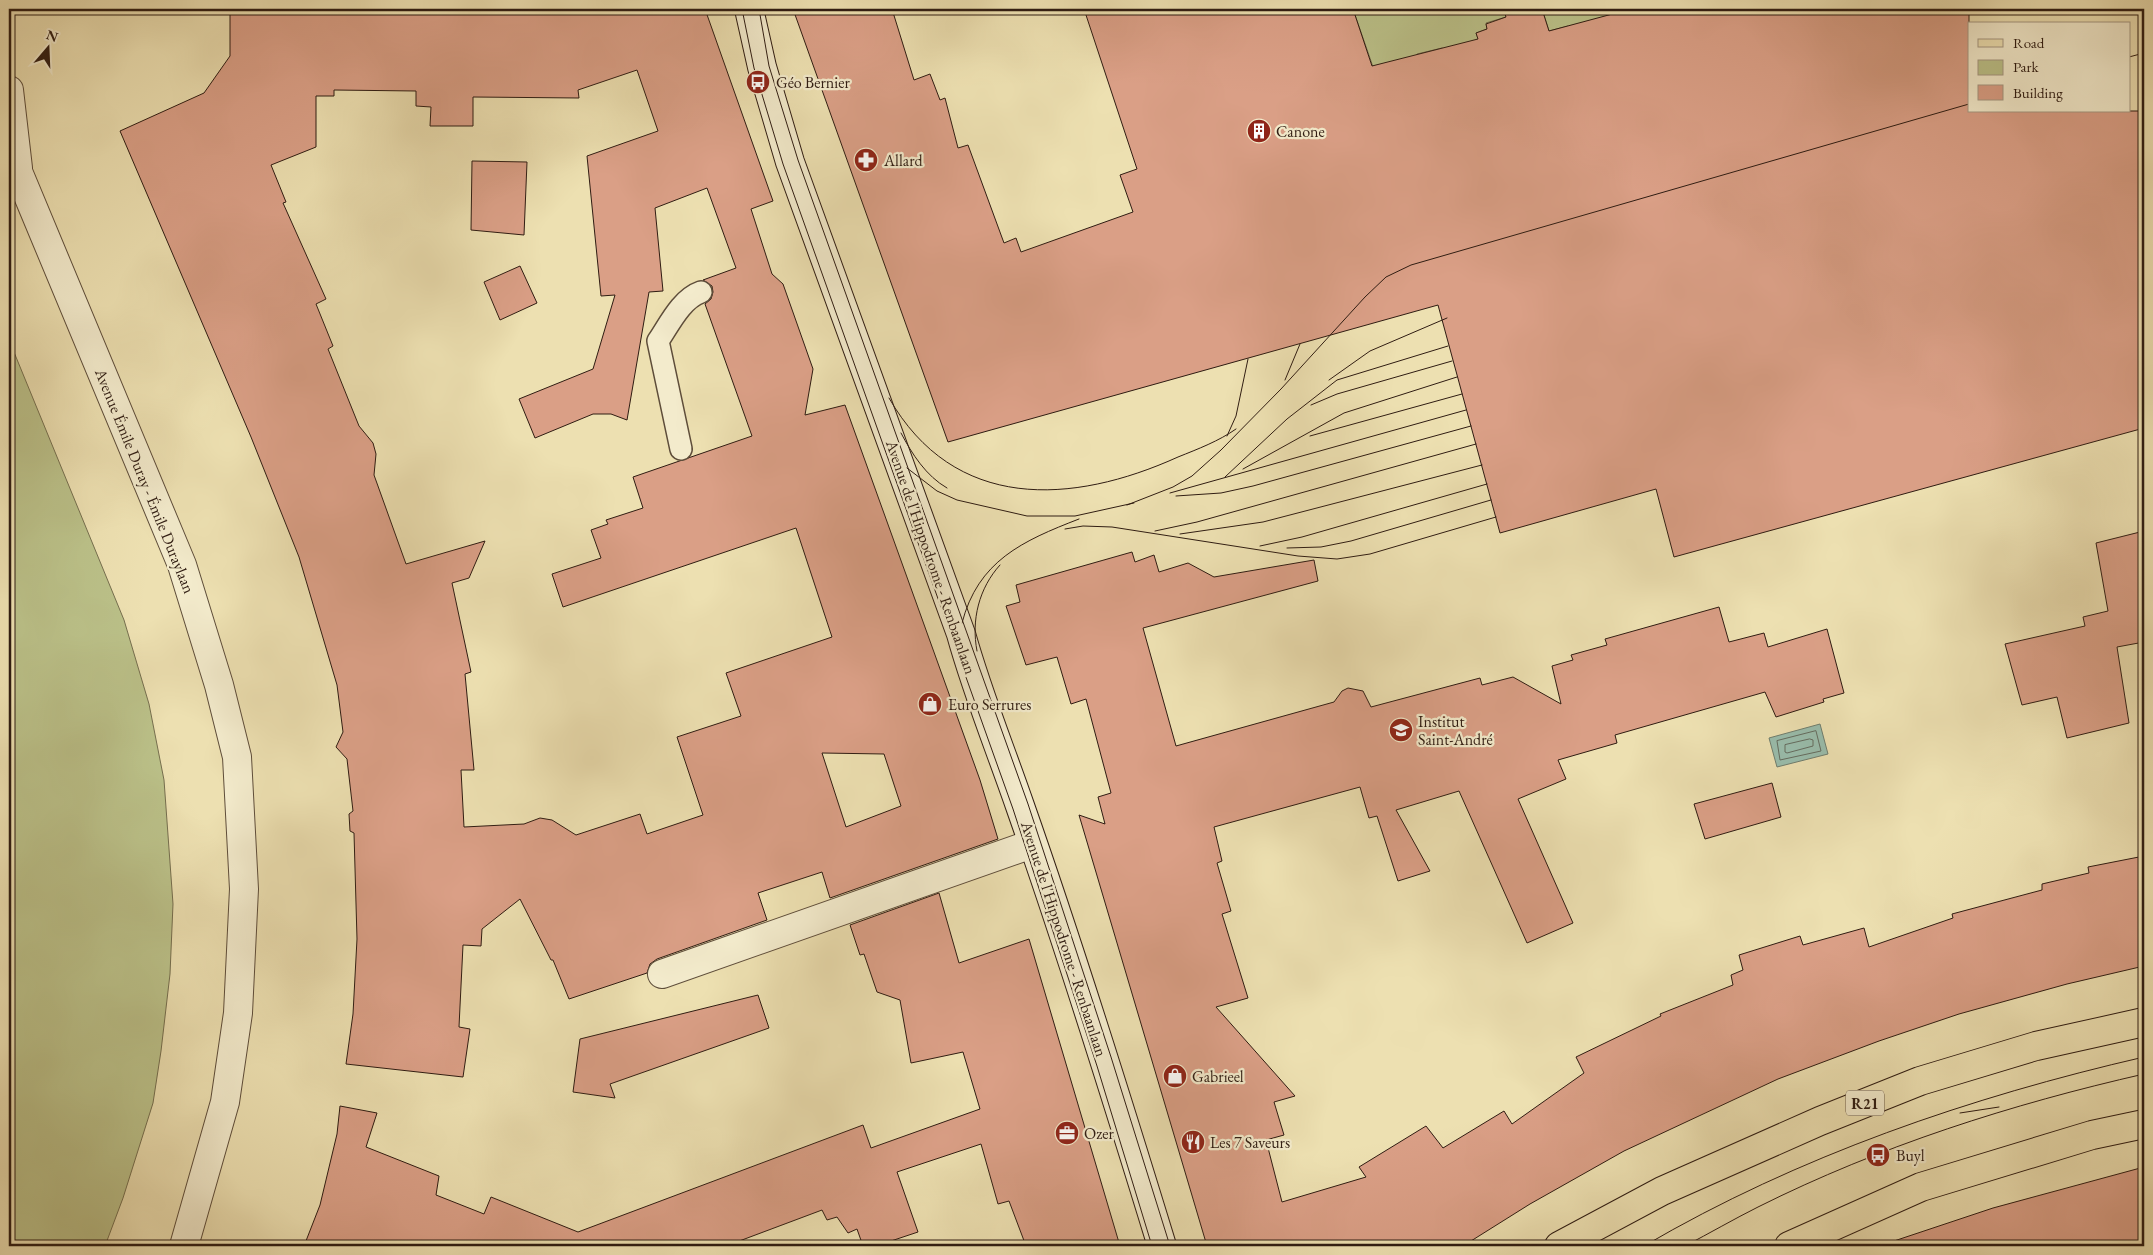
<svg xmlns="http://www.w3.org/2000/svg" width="2153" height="1255" viewBox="0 0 2153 1255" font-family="'EB Garamond',serif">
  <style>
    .green { fill: #bbc189; stroke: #756e4e }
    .water { fill: #99bdac; stroke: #6f7d6e }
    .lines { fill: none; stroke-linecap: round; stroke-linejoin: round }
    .shore { stroke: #646c5f; stroke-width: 1 }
    .building { fill: #da9f86; stroke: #2f1c12; fill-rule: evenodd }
    .service-casing { stroke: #5e4d3a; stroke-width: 24 }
    .minor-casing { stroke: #5e4d3a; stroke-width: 30 }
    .secondary-casing { stroke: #2f1c12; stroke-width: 30 }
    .primary-casing { stroke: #2f1c12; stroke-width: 30 }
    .service { stroke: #f3ebcc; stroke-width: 21 }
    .minor { stroke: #f3ebcc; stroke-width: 28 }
    .secondary { stroke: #f3ebcc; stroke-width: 28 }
    .primary { stroke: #ede0b1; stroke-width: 28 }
    .tram { stroke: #2f1c12; stroke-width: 1 }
    .labels { text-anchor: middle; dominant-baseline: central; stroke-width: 4.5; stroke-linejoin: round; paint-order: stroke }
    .shield { fill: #f3ebcc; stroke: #6a5a4a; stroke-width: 1 }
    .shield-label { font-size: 15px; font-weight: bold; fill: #2f1c12 }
    .poi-label { font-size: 16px; fill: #2f1c12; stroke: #f3ebcc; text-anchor: start }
    .street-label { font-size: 16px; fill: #2f1c12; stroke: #f3ebcc }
  </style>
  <rect width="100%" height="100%" fill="#ede0b1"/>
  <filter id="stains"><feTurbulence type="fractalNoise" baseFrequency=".004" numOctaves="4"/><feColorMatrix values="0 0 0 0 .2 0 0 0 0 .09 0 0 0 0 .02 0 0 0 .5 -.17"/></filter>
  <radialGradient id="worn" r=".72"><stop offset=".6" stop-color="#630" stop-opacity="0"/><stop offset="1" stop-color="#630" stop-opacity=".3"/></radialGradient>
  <!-- green -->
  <path class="green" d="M 1353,9 L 1522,9 L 1505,14 L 1506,17 L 1486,23 L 1487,29 L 1476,33 L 1487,64 L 1442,48 L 1417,54 L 1382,93 Z
    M 1542,9 L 1620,9 L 1625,25 L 1572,40 L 1568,26 L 1549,31 Z
    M 9,340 L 124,620 L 149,704 L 164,780 L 173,904 L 170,974 L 161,1051 L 153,1103 L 123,1198 L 105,1246 L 9,1246 Z"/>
  <!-- water -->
  <path class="water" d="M 1820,724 L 1828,754 L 1777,767 L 1769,738 Z"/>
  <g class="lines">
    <!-- shore -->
    <path class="shore" d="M 1816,731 L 1821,751 L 1780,760 L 1777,741 Z
      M 1810,739 L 1813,740 L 1813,746 L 1787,753 L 1785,752 L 1785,745 Z"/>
  </g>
  <!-- building -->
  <path class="building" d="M 230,9 L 705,9 L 773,201 L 751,209 L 772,274 L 783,284 L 813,369 L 805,415 L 845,405 L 980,780 L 998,839 L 830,898 L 822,872 L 758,893 L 767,920 L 657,959 L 650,964 L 647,973 L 569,999 L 553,960 L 551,960 L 520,899 L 482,929 L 481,946 L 463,945 L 459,1027 L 470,1029 L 463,1077 L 346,1064 L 353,1014 L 357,939 L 354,833 L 350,831 L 349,814 L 353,811 L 347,759 L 336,747 L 343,732 L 337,685 L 299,557 L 251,437 L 120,131 L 204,93 L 230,56 ZM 637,70 L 658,131 L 587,156 L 601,296 L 615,295 L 593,369 L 519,399 L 535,438 L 593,414 L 611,414 L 627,420 L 649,292 L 663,291 L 655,208 L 707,188 L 736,268 L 703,280 L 712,286 L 713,292 L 711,299 L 705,304 L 752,436 L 633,477 L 643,508 L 606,520 L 608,524 L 591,530 L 601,558 L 552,574 L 563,607 L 796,528 L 832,637 L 726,673 L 741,716 L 677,737 L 703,815 L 647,834 L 640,814 L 576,835 L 552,820 L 540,818 L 524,824 L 464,827 L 461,770 L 474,770 L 465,674 L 471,672 L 452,583 L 469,578 L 485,541 L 406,564 L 374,475 L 376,454 L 373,443 L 359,426 L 328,349 L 333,346 L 316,304 L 326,299 L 283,203 L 286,202 L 271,165 L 316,147 L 316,96 L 334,96 L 334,90 L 416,91 L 416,106 L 431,107 L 430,126 L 473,126 L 473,97 L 579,98 L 578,90 ZM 822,753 L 884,754 L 901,806 L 846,827 Z
    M 793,9 L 892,9 L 914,80 L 930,74 L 940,100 L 945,98 L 958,148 L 968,145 L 1004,243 L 1016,238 L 1021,252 L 1133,212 L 1120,175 L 1137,169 L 1084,9 L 1353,9 L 1372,66 L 1478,39 L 1476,33 L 1487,29 L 1486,24 L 1506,17 L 1505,14 L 1522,9 L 1542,9 L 1549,31 L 1631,9 L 1969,9 L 1969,111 L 2144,111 L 2144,428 L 1674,557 L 1656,489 L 1500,533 L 1438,305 L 948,442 Z
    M 472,161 L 527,162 L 524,235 L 471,230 Z
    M 520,266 L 537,303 L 500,320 L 484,282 Z
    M 2144,531 L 2144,642 L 2117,647 L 2129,723 L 2067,738 L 2057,697 L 2022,705 L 2005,644 L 2085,626 L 2083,617 L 2108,611 L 2096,543 Z
    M 1132,552 L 1135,562 L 1154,555 L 1159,572 L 1188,563 L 1214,577 L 1314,560 L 1318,581 L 1143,628 L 1176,746 L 1334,702 L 1342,691 L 1348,688 L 1363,691 L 1371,707 L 1480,678 L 1482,685 L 1513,677 L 1561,704 L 1552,666 L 1573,660 L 1571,655 L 1607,645 L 1605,639 L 1719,607 L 1729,642 L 1764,633 L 1768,647 L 1827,629 L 1844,693 L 1823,699 L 1824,702 L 1776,717 L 1765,692 L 1615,735 L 1617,743 L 1558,760 L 1566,779 L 1518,799 L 1573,923 L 1527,943 L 1459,791 L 1396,810 L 1430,871 L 1398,881 L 1377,816 L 1369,818 L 1360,787 L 1214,827 L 1222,861 L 1217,863 L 1231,911 L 1222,914 L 1248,998 L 1216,1007 L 1295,1096 L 1274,1102 L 1284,1135 L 1266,1140 L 1282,1202 L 1366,1177 L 1359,1167 L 1426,1126 L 1443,1148 L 1504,1111 L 1512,1124 L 1584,1073 L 1576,1057 L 1661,1016 L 1660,1014 L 1733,985 L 1731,975 L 1743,970 L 1739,955 L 1800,936 L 1803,945 L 1864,928 L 1869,947 L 1953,918 L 1952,914 L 2042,890 L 2042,884 L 2089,873 L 2088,867 L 2144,856 L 2144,966 L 2067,984 L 1959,1014 L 1879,1041 L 1778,1079 L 1624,1151 L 1530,1204 L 1463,1246 L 1207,1246 L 1079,815 L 1105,824 L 1098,797 L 1111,793 L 1086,699 L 1071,704 L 1057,657 L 1026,665 L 1006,606 L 1020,602 L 1016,585 Z
    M 1772,783 L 1781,817 L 1705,839 L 1694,804 Z
    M 939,893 L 959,963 L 1029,939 L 1120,1246 L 1026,1246 L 1009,1201 L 998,1204 L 981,1144 L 897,1172 L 918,1232 L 876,1246 L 863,1246 L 857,1229 L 848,1233 L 837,1217 L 827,1220 L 822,1210 L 726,1246 L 304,1246 L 320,1205 L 337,1134 L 340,1106 L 377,1113 L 366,1147 L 439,1176 L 436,1195 L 484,1214 L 491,1197 L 578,1232 L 863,1125 L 871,1148 L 980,1109 L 963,1052 L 911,1063 L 900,1000 L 877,992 L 864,954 L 860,955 L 850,925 Z
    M 758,995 L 769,1028 L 610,1084 L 615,1098 L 573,1092 L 580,1039 Z
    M 2144,1167 L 2144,1246 L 1895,1246 L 1894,1241 L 1993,1208 Z"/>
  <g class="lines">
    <!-- service casing -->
    <g class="service-casing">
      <path id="service" d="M 681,449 L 658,341 C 669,325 681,299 701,292"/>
    </g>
    <!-- minor casing -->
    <g class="minor-casing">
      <path id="minor" d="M 9,90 L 18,168
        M 9,150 L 182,565 L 219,685 L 237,757 L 244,889 L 238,1013 L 225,1102 L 184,1246
        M 662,974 L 1032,844"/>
    </g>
    <!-- secondary casing -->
    <g class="secondary-casing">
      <path id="secondary" d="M 749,9 L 762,67 L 790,162 L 961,634 C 977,692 1000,748 1020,806 C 1071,951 1117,1099 1162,1246"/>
    </g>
    <!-- primary casing -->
    <g class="primary-casing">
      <path id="primary" d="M 1559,1246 L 1662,1191 L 1820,1121 L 1920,1081 L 2036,1046 L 2144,1022
        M 1789,1246 L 1921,1187 L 2092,1135 L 2144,1124"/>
    </g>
    <!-- service -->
    <use href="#service" class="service"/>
    <!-- minor -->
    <use href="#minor" class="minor"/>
    <!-- secondary -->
    <use href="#secondary" class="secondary"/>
    <!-- primary -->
    <use href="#primary" class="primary"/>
    <!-- tram -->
    <path class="tram" d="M 742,9 L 754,68 L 783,164 L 1013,809 L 1097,1066 L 1152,1246
      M 759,9 L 769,66 L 798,160 L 1028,804 L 1111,1057 L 1170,1246
      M 2129,57 L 2144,53
      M 1285,380 L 1300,344
      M 1329,380 L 1370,351 L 1447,318
      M 889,398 C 954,512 1072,505 1178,457 C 1198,449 1219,441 1236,429
      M 1311,405 L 1337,394 L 1452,361
      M 901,433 C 912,454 926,476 947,488
      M 1227,436 L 1236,416 L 1248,359
      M 1310,436 L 1462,394
      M 907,468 L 937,491 L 957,500 L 1027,516 L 1075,516 L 1134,503
      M 1243,469 L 1344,413 L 1457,377
      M 1225,477 L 1287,419 L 1337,380 L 1448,346
      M 1170,493 L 1466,410
      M 1176,496 L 1221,493 L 1253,486 L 1471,426
      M 1127,505 L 1173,487 L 1192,476 L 1221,450 L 1281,389 L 1365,297 L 1386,277 L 1411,265 L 1969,104
      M 1065,529 L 1083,526 L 1112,527 L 1298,556 L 1337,559 L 1370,554 L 1496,517
      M 1155,531 L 1197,522 L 1476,444
      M 1180,534 L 1263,522 L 1482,465
      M 1260,546 L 1302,537 L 1487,484
      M 1287,548 L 1321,547 L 1351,541 L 1491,500
      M 962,623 C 978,561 1022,541 1079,519
      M 977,651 C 971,620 979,588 1000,565
      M 1960,1113 L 1999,1107
      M 1644,1246 C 1798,1156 1970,1097 2144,1057
      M 1685,1246 C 1710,1233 1734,1219 1758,1207 C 1880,1146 2012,1104 2144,1074"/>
  </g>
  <!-- icons -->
  <defs>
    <g id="bus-disc" transform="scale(1.25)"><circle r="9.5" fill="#8f2418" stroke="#f3ebcc"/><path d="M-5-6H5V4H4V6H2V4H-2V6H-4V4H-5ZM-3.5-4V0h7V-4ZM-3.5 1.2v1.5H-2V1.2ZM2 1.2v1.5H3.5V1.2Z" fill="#fff"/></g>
    <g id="building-disc" transform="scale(1.25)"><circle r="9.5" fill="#8f2418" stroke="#f3ebcc"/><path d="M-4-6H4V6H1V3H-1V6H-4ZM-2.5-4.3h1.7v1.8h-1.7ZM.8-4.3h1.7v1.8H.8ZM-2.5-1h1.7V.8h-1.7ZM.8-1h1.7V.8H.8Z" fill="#fff"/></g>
    <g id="pharmacy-disc" transform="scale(1.25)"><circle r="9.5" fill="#8f2418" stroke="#f3ebcc"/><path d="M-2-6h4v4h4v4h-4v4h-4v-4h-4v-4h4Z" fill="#fff"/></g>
    <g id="shop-disc" transform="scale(1.25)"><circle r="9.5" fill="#8f2418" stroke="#f3ebcc"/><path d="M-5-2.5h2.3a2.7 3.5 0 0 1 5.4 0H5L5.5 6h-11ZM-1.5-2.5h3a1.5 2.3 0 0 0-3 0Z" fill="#fff"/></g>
    <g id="school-disc" transform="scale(1.25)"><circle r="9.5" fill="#8f2418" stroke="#f3ebcc"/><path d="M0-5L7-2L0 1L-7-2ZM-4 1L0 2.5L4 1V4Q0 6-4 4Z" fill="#fff"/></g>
    <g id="office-disc" transform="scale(1.25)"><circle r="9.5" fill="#8f2418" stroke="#f3ebcc"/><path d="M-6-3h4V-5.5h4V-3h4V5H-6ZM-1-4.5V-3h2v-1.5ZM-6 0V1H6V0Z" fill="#fff"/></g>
    <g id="restaurant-disc" transform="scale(1.25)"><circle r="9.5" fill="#8f2418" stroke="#f3ebcc"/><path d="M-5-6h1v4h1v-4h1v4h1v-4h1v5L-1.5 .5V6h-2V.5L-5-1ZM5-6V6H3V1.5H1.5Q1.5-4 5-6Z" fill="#fff"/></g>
  </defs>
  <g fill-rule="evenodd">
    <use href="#bus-disc" x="758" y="82"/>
    <use href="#building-disc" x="1259" y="131"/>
    <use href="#pharmacy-disc" x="866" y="160"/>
    <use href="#shop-disc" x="930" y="704"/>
    <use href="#school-disc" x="1401" y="730"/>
    <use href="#shop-disc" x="1175" y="1076"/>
    <use href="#office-disc" x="1067" y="1133"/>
    <use href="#restaurant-disc" x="1193" y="1142"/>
    <use href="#bus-disc" x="1878" y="1155"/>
  </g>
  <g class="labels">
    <!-- shield labels -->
    <rect class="shield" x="1846" y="1090.5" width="38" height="25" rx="4"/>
    <g class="shield-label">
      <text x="1865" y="1103">R21</text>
    </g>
    <!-- poi labels -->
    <g class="poi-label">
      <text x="776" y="82">Géo Bernier</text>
      <text x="1276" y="131">Canone</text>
      <text x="884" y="160">Allard</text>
      <text x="948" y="704">Euro Serrures</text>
      <text x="1418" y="721">Institut<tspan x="1418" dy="18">Saint-André</tspan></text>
      <text x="1192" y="1076">Gabrieel</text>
      <text x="1084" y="1133">Ozer</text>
      <text x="1210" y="1142">Les 7 Saveurs</text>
      <text x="1896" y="1155">Buyl</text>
    </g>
    <!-- street labels -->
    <g class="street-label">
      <text transform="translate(145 481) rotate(68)">Avenue Émile Duray - Émile Duraylaan</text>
      <text transform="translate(931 557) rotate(71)">Avenue de l'Hippodrome - Renbaanlaan</text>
      <text transform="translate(1064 939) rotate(72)">Avenue de l'Hippodrome - Renbaanlaan</text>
    </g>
  </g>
  <!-- margin -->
  <rect width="2153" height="1255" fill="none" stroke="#ede0b1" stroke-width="30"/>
  <rect x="10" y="10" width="2133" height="1235" fill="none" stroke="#2f1c12" stroke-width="2.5"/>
  <rect x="15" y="15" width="2123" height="1225" fill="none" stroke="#2f1c12"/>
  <!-- legend -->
  <rect x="1968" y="22" width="162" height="90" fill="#f3ebcc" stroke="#a59882"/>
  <rect x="1978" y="39" width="25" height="8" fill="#ede0b1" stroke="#a59882"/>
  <text x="2013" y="48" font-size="15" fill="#2f1c12">Road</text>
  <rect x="1978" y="60" width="25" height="15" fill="#bbc189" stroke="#a59882"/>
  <text x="2013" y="72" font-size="15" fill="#2f1c12">Park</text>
  <rect x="1978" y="85" width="25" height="15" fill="#da9f86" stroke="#a59882"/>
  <text x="2013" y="98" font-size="15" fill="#2f1c12">Building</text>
  <!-- north arrow -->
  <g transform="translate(48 48) rotate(19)" stroke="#f3ebcc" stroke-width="4" paint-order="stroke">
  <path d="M0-4L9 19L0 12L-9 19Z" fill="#2f1c12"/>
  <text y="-8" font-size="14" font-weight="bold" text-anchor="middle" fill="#2f1c12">N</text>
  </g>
  <rect width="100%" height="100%" filter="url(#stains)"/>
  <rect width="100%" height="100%" fill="url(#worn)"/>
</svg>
